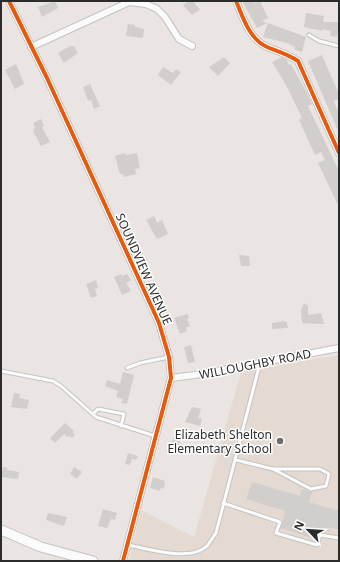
<svg xmlns="http://www.w3.org/2000/svg" width="340" height="562" viewBox="0 0 340 562" font-family="'Noto Sans',sans-serif">
  <style>
    .education { fill: #e4dad2 }
    .building { fill: #d1cecc }
    .lines { fill: none; stroke-linecap: round; stroke-linejoin: round }
    .lane-casing { stroke: #c4c3c3; stroke-width: 5 }
    .street-casing { stroke: #c4c3c3; stroke-width: 8 }
    .secondary-casing { stroke: #c4c3c3; stroke-width: 11 }
    .lane { stroke: #fcfbfb; stroke-width: 3 }
    .street { stroke: #fcfbfb; stroke-width: 6 }
    .secondary { stroke: #fcfbfb; stroke-width: 9 }
    .cycleway-casing { stroke: #fff; stroke-width: 6 }
    .cycleway { stroke: #e8590c; stroke-width: 4 }
    .poi-dot { fill: #6e6d6c; stroke: #fff; stroke-width: 1.5 }
    .labels { text-anchor: middle; dominant-baseline: central; stroke-width: 3; stroke-linejoin: round; paint-order: stroke }
    .street-label { font-size: 12px; fill: #2c2c2c; stroke: #fff }
    .poi-label { font-size: 12px; fill: #2c2c2c; stroke: #fff; text-anchor: end }
  </style>
  <rect width="100%" height="100%" fill="#eae5e3"/>
  <!-- education -->
  <path class="education" d="M 339,355 L 339,561 L 129,561 L 141,510 L 194,537 L 241,372 Z"/>
  <!-- building -->
  <path class="building" d="M 55,1 L 58,8 L 42,17 L 38,7 Z
    M 189,1 L 193,1 L 200,10 L 192,15 L 183,5 Z
    M 242,1 L 256,1 L 254,4 L 260,1 L 268,18 L 262,21 L 267,23 L 257,28 Z
    M 306,13 L 324,16 L 323,22 L 339,22 L 337,37 L 330,36 L 331,31 L 322,29 L 322,31 L 304,27 Z
    M 268,23 L 306,37 L 302,52 L 295,50 L 295,47 L 287,43 L 263,37 Z
    M 128,24 L 135,25 L 135,27 L 144,29 L 143,38 L 126,36 Z
    M 70,46 L 74,46 L 78,53 L 64,63 L 58,53 Z
    M 322,55 L 339,94 L 339,99 L 334,101 L 339,114 L 339,133 L 308,61 Z
    M 224,57 L 230,63 L 218,76 L 209,67 Z
    M 282,57 L 287,60 L 289,65 L 291,64 L 309,97 L 312,104 L 308,106 L 339,171 L 339,207 L 318,163 L 325,160 L 321,152 L 315,155 L 299,120 L 302,118 L 286,85 L 272,62 Z
    M 16,64 L 24,84 L 15,89 L 5,70 Z
    M 163,67 L 173,73 L 176,69 L 181,72 L 171,85 L 158,75 Z
    M 90,84 L 100,106 L 94,109 L 91,100 L 88,101 L 83,87 Z
    M 41,119 L 44,126 L 42,127 L 50,142 L 41,146 L 33,131 L 35,127 L 33,123 Z
    M 125,153 L 126,155 L 137,153 L 140,168 L 135,169 L 136,174 L 124,177 L 123,174 L 120,174 L 115,156 Z
    M 154,216 L 157,223 L 162,220 L 168,234 L 157,239 L 146,220 Z
    M 239,255 L 249,256 L 250,266 L 241,266 Z
    M 121,274 L 122,276 L 127,274 L 131,280 L 126,283 L 131,291 L 122,295 L 114,277 Z
    M 96,280 L 98,288 L 95,289 L 97,296 L 91,298 L 86,284 Z
    M 304,303 L 308,306 L 308,315 L 321,313 L 324,324 L 302,323 L 301,310 Z
    M 188,314 L 189,318 L 187,319 L 190,326 L 186,328 L 187,331 L 180,334 L 174,318 Z
    M 283,321 L 287,322 L 288,328 L 272,329 L 272,323 Z
    M 191,345 L 195,362 L 188,363 L 184,347 Z
    M 123,372 L 134,375 L 127,404 L 121,403 L 123,399 L 116,397 L 118,391 L 105,386 L 107,380 L 120,384 Z
    M 14,393 L 20,394 L 19,398 L 29,400 L 27,409 L 11,407 Z
    M 192,407 L 201,409 L 198,418 L 202,419 L 200,426 L 185,422 Z
    M 65,423 L 74,431 L 73,433 L 75,435 L 72,438 L 69,436 L 67,437 L 64,434 L 55,443 L 50,438 Z
    M 174,437 L 181,439 L 175,455 L 166,452 Z
    M 128,453 L 138,456 L 136,460 L 132,459 L 130,465 L 125,464 Z
    M 3,467 L 8,468 L 7,470 L 19,472 L 18,479 L 1,477 Z
    M 74,467 L 82,472 L 77,479 L 70,474 Z
    M 153,477 L 165,481 L 164,489 L 161,488 L 160,491 L 150,488 Z
    M 252,482 L 300,496 L 302,489 L 312,492 L 309,502 L 339,511 L 339,530 L 330,527 L 329,532 L 317,529 L 314,539 L 281,528 L 285,511 L 246,499 Z
    M 103,509 L 117,513 L 115,520 L 111,519 L 107,528 L 98,526 Z
    M 48,513 L 67,517 L 64,526 L 46,520 Z"/>
  <g class="lines">
    <!-- lane casing -->
    <g class="lane-casing">
      <path id="lane" d="M 309,35 L 319,41 L 339,46
        M 127,368 L 140,363 L 169,357
        M 1,371 L 53,381 L 61,386 L 96,417 L 155,436
        M 93,414 L 98,409 L 124,414 L 121,426
        M 236,460 L 273,469 L 311,489 L 326,486 L 329,474 L 320,469 L 273,469
        M 223,503 L 280,522 L 276,533 L 317,545 L 320,535 L 339,538
        M 128,545 C 149,549 190,562 207,546 C 210,542 213,537 216,533 L 260,363"/>
    </g>
    <!-- street casing -->
    <g class="street-casing">
      <path id="street" d="M 9,1 L 47,78 L 159,323 L 169,357 L 171,378 L 123,561
        M 236,1 C 243,17 249,39 267,47 C 277,51 288,54 298,61 L 339,153
        M 31,47 L 129,2 L 146,4 L 157,9 L 165,17 L 179,39 L 192,46
        M 171,378 L 195,375 L 339,348"/>
    </g>
    <!-- secondary casing -->
    <g class="secondary-casing">
      <path id="secondary" d="M 1,530 L 41,547 L 93,561"/>
    </g>
    <!-- lane -->
    <use href="#lane" class="lane"/>
    <!-- street -->
    <use href="#street" class="street"/>
    <!-- secondary -->
    <use href="#secondary" class="secondary"/>
    <!-- cycleway casing -->
    <g class="cycleway-casing">
      <path id="cycleway" d="M 9,1 L 47,78 L 159,323 L 169,357 L 171,378 L 123,561
        M 236,1 C 243,17 249,39 267,47 C 277,51 288,54 298,61 L 339,153"/>
    </g>
    <!-- cycleway -->
    <use href="#cycleway" class="cycleway"/>
  </g>
  <!-- markers -->
  <circle class="poi-dot" cx="280" cy="441" r="4"/>
  <g class="labels">
    <!-- street labels -->
    <g class="street-label">
      <text transform="translate(144 269) rotate(66)">SOUNDVIEW AVENUE</text>
      <text transform="translate(255 364) rotate(-11)">WILLOUGHBY ROAD</text>
    </g>
    <!-- poi labels -->
    <g class="poi-label">
      <text x="272" y="434">Elizabeth Shelton<tspan x="272" dy="14">Elementary School</tspan></text>
    </g>
  </g>
  <!-- border -->
  <rect width="340" height="562" fill="none" stroke="#2c2c2c" stroke-width="4"/>
  <!-- north arrow -->
  <g transform="translate(308 530) rotate(295)" stroke="#ffffff" stroke-width="3" paint-order="stroke">
  <path d="M0-3L7 15L0 10L-7 15Z" fill="#2c2c2c"/>
  <text y="-6" font-size="11" font-weight="bold" text-anchor="middle" fill="#2c2c2c">N</text>
  </g>
</svg>
